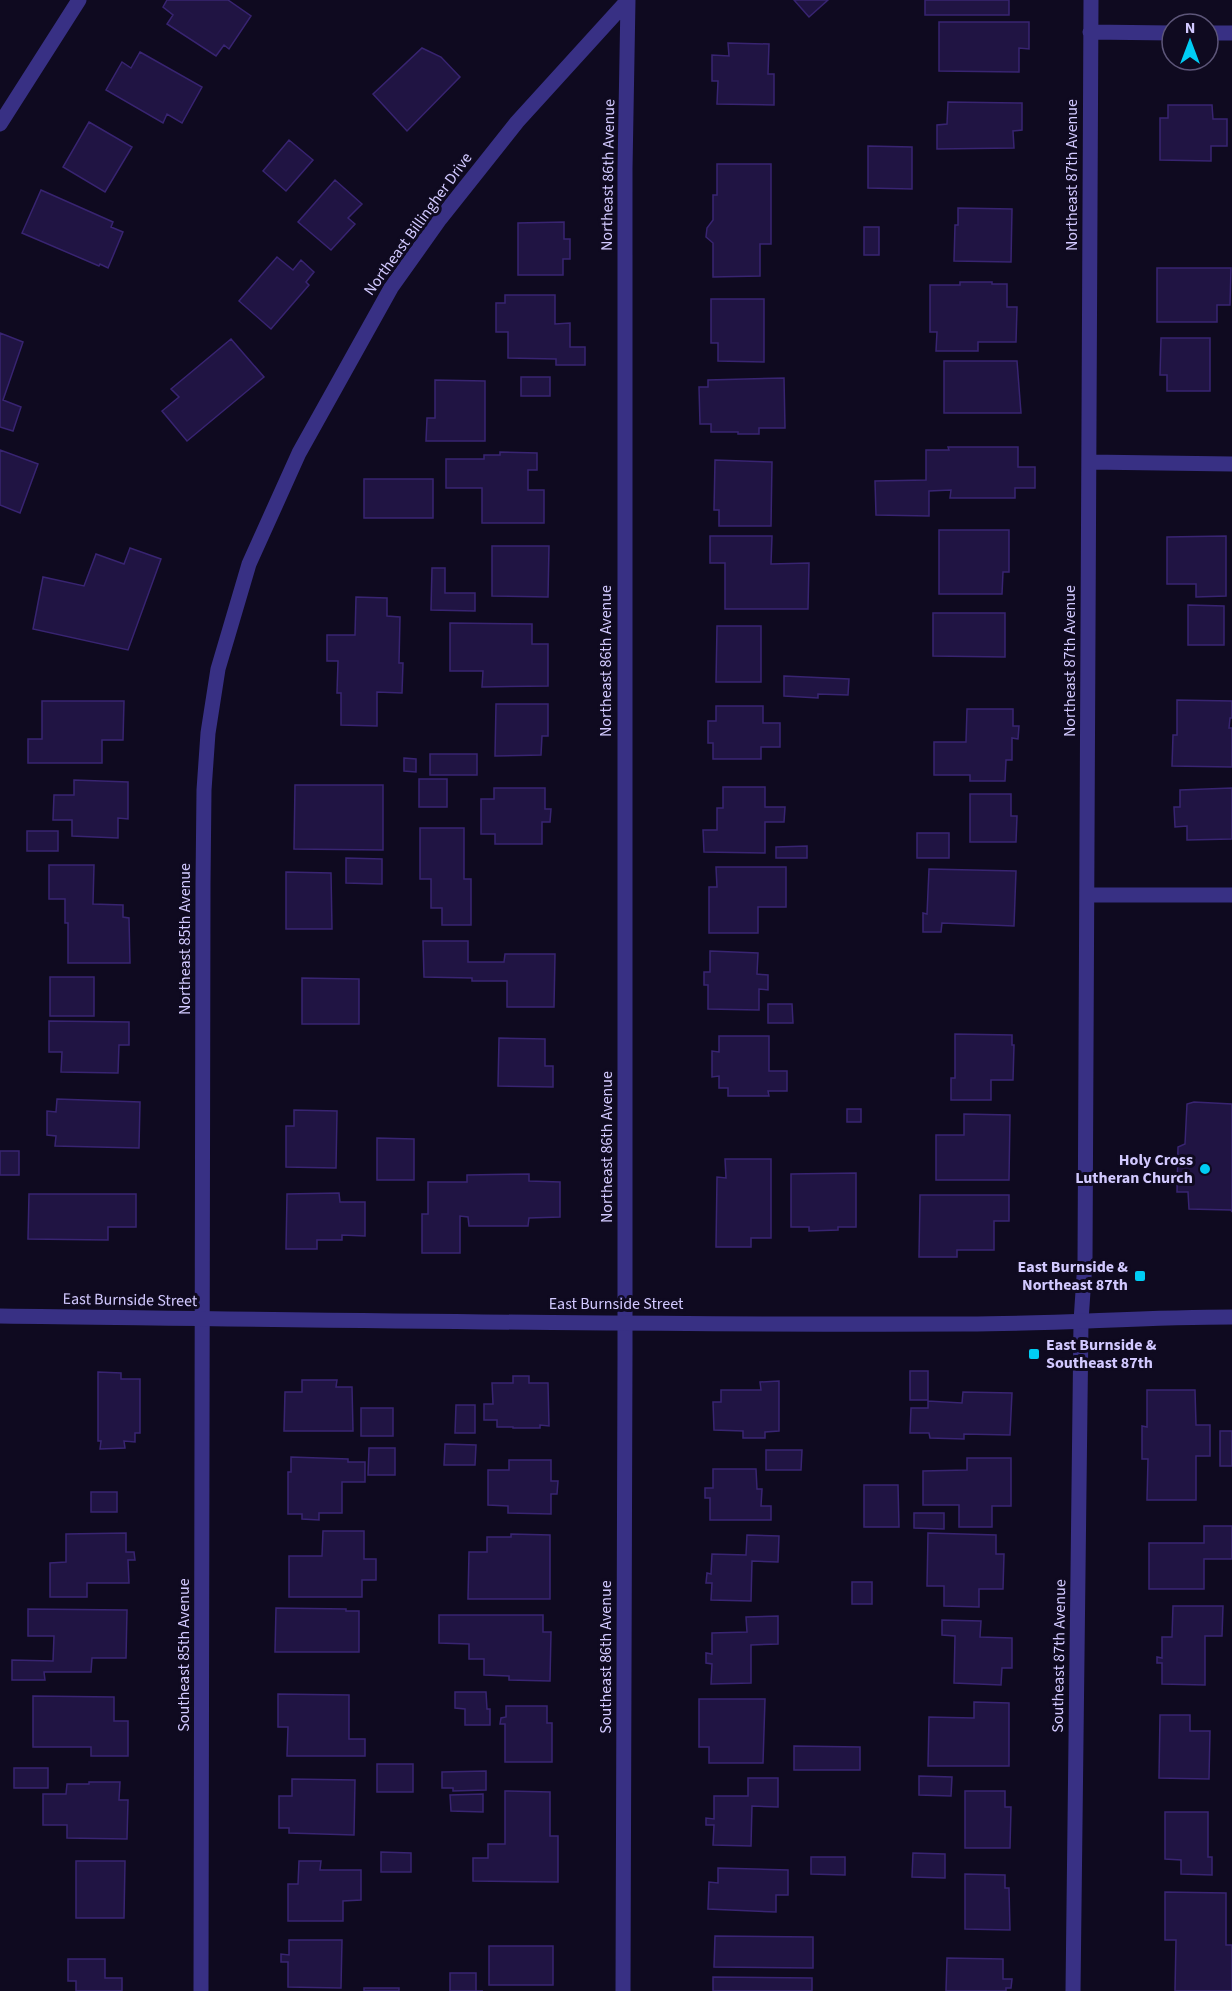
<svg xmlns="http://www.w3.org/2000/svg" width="1232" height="1991" viewBox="0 0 1232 1991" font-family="'Source Sans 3',sans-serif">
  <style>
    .building { fill: #201443; stroke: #382471; stroke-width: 1.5 }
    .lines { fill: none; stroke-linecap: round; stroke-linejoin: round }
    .minor { stroke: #383084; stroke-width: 15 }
    .tertiary { stroke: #383084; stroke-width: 15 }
    .poi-dot { fill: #00cdf4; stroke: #0f0a20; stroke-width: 2 }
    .labels { text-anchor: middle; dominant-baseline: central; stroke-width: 6; stroke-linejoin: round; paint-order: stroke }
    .street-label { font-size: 16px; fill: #d2c9ff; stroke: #0f0a20 }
    .poi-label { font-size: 16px; font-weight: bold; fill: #d2c9ff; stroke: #0f0a20; text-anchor: end }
  </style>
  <rect width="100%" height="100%" fill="#0f0a20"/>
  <!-- building -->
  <path class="building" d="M 167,0 L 228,0 L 251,16 L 229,49 L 224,45 L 216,56 L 167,24 L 173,15 L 163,7 Z
    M 794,0 L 828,0 L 809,17 Z
    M 925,0 L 1009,0 L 1009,15 L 925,15 Z
    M 939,22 L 1029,22 L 1029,49 L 1019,48 L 1019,72 L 939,71 Z
    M 728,43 L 769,44 L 768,74 L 774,74 L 774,105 L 717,104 L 718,81 L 712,81 L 712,55 L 729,56 Z
    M 422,48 L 441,57 L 460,77 L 407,131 L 373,94 Z
    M 140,52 L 202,87 L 182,123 L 167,114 L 163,123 L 106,90 L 122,62 L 131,68 Z
    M 948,102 L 1022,103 L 1022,130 L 1013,131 L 1014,148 L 937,149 L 937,125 L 947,124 Z
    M 1168,105 L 1212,105 L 1213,119 L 1227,119 L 1227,146 L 1211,146 L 1211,161 L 1160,160 L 1160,118 L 1168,118 Z
    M 89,122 L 132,147 L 105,192 L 63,167 Z
    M 289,140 L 313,160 L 286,191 L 263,171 Z
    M 868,146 L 912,147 L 912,189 L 868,188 Z
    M 717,164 L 771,164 L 771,244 L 760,244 L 760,276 L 713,277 L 713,243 L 706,237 L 707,228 L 713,220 L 713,195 L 717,195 Z
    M 335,180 L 362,204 L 348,218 L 355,224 L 331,250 L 298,222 Z
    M 41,190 L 113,222 L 111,227 L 123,232 L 108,268 L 100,264 L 99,266 L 22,233 Z
    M 958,208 L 1012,209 L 1011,262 L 954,261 L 955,225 L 958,225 Z
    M 564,222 L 564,239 L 570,239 L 570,259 L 563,259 L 563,275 L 518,275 L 518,223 Z
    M 864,227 L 879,227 L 879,255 L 864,255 Z
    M 277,257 L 293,270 L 301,260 L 314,272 L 306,282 L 309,285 L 271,329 L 239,301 Z
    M 1157,268 L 1231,268 L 1230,305 L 1217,305 L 1217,322 L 1157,322 Z
    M 960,282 L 992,282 L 992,284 L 1007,284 L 1007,307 L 1017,307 L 1016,342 L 978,342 L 978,351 L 936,351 L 937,332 L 930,332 L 930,285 L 960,285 Z
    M 505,295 L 555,295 L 555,324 L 570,323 L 570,347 L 585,347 L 585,365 L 556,365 L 556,359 L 508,358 L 508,332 L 496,332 L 496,303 L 505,303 Z
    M 711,299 L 764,299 L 764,362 L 718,361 L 718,343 L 711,343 Z
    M 0,333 L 23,342 L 3,400 L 21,407 L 13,431 L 0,427 Z
    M 1161,338 L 1210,338 L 1210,391 L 1167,391 L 1167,375 L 1160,375 Z
    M 231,339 L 264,377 L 187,441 L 162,411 L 179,397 L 171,389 Z
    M 944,361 L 1017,361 L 1021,413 L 944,413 Z
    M 521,377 L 550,377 L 550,396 L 521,396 Z
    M 784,378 L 785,428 L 759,428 L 759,434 L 738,434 L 738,432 L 711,432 L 711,424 L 700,424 L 699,387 L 708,387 L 708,380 Z
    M 435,380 L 485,381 L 485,441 L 426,441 L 427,418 L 435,418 Z
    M 948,447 L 1018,447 L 1018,467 L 1035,467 L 1035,488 L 1015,488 L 1015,498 L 950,498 L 951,490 L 929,491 L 929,516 L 876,515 L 875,481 L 926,480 L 926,450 L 949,450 Z
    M 0,450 L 38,464 L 20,513 L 0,505 Z
    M 500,452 L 537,453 L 537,470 L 528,470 L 528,490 L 544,490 L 544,523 L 482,523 L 482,488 L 446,488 L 446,459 L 484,459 L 484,455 L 500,455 Z
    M 715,460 L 772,462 L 771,526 L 719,526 L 719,510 L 714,510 Z
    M 364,479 L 433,479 L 433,518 L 364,518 Z
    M 939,530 L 1009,530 L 1009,572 L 1003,572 L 1002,594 L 939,594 Z
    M 710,536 L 772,536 L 771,564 L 809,563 L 808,609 L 725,609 L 725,563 L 710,563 Z
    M 1226,536 L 1226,596 L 1196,597 L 1196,584 L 1167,584 L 1167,537 Z
    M 492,546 L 549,546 L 548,597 L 492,596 Z
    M 130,548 L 161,559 L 128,650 L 33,629 L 43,577 L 84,586 L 96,554 L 124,564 Z
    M 432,568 L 445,568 L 445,593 L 475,593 L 475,611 L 431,610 Z
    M 356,597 L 387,598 L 387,616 L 400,617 L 399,663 L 403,663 L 402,693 L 377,692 L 377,726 L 341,725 L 341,693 L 337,693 L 338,661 L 327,661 L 327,635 L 355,635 Z
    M 1188,605 L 1224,606 L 1224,645 L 1188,645 Z
    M 933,613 L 1005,613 L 1005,657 L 933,656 Z
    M 450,623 L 532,624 L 532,644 L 548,644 L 548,686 L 482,687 L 483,671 L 450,671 Z
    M 717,626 L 761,626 L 761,682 L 716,682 Z
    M 784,676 L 849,679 L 848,695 L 818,694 L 818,698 L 784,696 Z
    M 1177,700 L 1232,701 L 1232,718 L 1230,718 L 1229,728 L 1232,728 L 1232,767 L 1172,766 L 1173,735 L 1177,735 Z
    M 42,701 L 124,701 L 123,740 L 102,740 L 102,763 L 28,763 L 28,739 L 42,739 Z
    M 496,704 L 548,704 L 548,736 L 542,736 L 541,755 L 495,756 Z
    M 716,706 L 763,706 L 763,723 L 780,723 L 780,747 L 761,747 L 761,759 L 713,759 L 713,743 L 708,743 L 708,721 L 716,721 Z
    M 967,709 L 1013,709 L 1013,726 L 1019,726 L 1018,739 L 1012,738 L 1012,760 L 1006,760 L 1005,781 L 970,781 L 970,775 L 934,775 L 934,742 L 966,742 Z
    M 430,754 L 477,754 L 477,775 L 430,775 Z
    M 404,758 L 416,759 L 416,772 L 404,771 Z
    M 419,779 L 447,779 L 447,807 L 419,807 Z
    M 74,780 L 128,782 L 128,819 L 118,818 L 118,838 L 72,836 L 72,820 L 53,820 L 54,795 L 74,795 Z
    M 295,785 L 383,785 L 383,850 L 294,849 Z
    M 723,787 L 765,787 L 765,807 L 785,807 L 784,822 L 765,822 L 765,853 L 704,852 L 703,830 L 717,830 L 717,808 L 723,808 Z
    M 494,788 L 545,788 L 545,809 L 551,809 L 550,822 L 542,822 L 542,844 L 495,844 L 495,834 L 481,834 L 481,799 L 494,799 Z
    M 1232,788 L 1232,839 L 1187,840 L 1187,826 L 1175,827 L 1174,807 L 1180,807 L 1180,790 Z
    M 970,794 L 1011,794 L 1011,816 L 1017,816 L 1016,842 L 970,842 Z
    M 420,828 L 464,828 L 464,879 L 471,879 L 471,925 L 442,925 L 442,908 L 431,908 L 431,879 L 420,879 Z
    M 27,831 L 58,831 L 58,851 L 27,851 Z
    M 917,833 L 949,833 L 949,858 L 917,858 Z
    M 807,846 L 807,858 L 776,858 L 776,847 Z
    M 346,858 L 382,859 L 382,884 L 346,883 Z
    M 49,865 L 94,865 L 93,904 L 123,905 L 123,917 L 129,918 L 130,963 L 68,963 L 68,923 L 65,923 L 65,899 L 49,899 Z
    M 716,867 L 786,867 L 786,907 L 758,907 L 758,933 L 709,933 L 709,887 L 717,887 Z
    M 929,869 L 1016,871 L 1014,926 L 942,923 L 941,932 L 923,932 L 923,913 L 927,914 Z
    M 286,872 L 331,873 L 332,929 L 286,929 Z
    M 423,941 L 468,941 L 468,962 L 504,962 L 505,954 L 555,954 L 554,1007 L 507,1007 L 507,981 L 472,981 L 472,978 L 424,977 Z
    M 710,951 L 758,953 L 757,974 L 768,975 L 768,990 L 759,989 L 759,1010 L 708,1009 L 708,985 L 704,985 L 704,972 L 710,972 Z
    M 50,977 L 94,977 L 94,1016 L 50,1016 Z
    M 302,978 L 359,979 L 359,1024 L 302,1024 Z
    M 768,1004 L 792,1004 L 793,1023 L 768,1023 Z
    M 49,1021 L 129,1022 L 129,1045 L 119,1045 L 118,1073 L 61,1072 L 62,1052 L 49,1052 Z
    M 955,1034 L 1012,1035 L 1012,1045 L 1014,1045 L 1013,1080 L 991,1080 L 991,1100 L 951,1100 L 951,1078 L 955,1078 Z
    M 719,1036 L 769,1036 L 769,1071 L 787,1071 L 787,1091 L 768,1091 L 769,1096 L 728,1096 L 728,1088 L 719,1088 L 719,1076 L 712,1077 L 712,1051 L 719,1052 Z
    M 499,1038 L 545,1039 L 545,1066 L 553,1066 L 553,1087 L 498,1086 Z
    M 57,1099 L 140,1102 L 139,1148 L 55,1146 L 56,1136 L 47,1135 L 47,1111 L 56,1112 Z
    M 1194,1102 L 1232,1104 L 1232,1212 L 1231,1210 L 1189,1209 L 1188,1192 L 1177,1192 L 1178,1147 L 1185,1144 L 1187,1104 Z
    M 847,1109 L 861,1109 L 861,1122 L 847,1122 Z
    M 294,1110 L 337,1111 L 336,1168 L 286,1167 L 286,1126 L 294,1126 Z
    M 964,1114 L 1010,1115 L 1009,1180 L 936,1180 L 936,1135 L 964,1135 Z
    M 377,1138 L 414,1139 L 414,1180 L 377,1180 Z
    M 0,1151 L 19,1151 L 19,1175 L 0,1175 Z
    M 725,1159 L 771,1159 L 771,1238 L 751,1238 L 751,1247 L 716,1247 L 717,1177 L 726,1178 Z
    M 856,1173 L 856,1227 L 838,1227 L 838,1230 L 809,1231 L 809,1227 L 791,1227 L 791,1174 Z
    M 529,1174 L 529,1181 L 560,1182 L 560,1217 L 529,1218 L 528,1226 L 469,1226 L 468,1217 L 460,1216 L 460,1253 L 422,1253 L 422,1214 L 428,1214 L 428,1182 L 467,1182 L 467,1175 Z
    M 339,1193 L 340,1202 L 365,1202 L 365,1236 L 342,1235 L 342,1240 L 317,1240 L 317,1249 L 286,1249 L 287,1194 Z
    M 29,1194 L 136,1194 L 136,1227 L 108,1227 L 108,1240 L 28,1239 Z
    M 920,1195 L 1009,1195 L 1009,1221 L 994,1221 L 994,1250 L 957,1250 L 957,1257 L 919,1257 Z
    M 910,1371 L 928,1371 L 928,1400 L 910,1400 Z
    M 98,1372 L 121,1373 L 121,1379 L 140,1379 L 140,1433 L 135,1433 L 135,1442 L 124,1441 L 125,1448 L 100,1449 L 101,1441 L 98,1441 Z
    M 513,1376 L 529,1376 L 529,1383 L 548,1383 L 549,1426 L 540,1425 L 540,1428 L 513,1428 L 513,1427 L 497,1427 L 497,1420 L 484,1420 L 484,1404 L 493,1404 L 492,1383 L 513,1383 Z
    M 302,1380 L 337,1380 L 336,1387 L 352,1387 L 353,1431 L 284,1431 L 285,1392 L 302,1392 Z
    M 779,1381 L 779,1431 L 765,1432 L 765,1438 L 743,1438 L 743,1431 L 714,1430 L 713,1402 L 721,1402 L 721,1390 L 761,1390 L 760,1382 Z
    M 1147,1390 L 1195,1390 L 1196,1425 L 1210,1425 L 1210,1456 L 1196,1456 L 1196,1500 L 1147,1500 L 1148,1459 L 1142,1459 L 1142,1426 L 1147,1427 Z
    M 963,1392 L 1012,1393 L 1010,1435 L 964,1434 L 964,1439 L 930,1438 L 929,1433 L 910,1433 L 911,1408 L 928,1408 L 928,1401 L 962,1403 Z
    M 456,1405 L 475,1405 L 475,1433 L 455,1433 Z
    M 361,1408 L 393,1408 L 393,1436 L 361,1436 Z
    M 1220,1431 L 1232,1431 L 1232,1466 L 1220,1466 Z
    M 445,1444 L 476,1445 L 475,1465 L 444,1465 Z
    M 369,1448 L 395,1448 L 395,1475 L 368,1475 Z
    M 766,1450 L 802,1450 L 801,1470 L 766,1470 Z
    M 291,1457 L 348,1459 L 348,1462 L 365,1462 L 365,1482 L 342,1482 L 342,1513 L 319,1513 L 319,1520 L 302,1519 L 302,1514 L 288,1514 L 288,1472 L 291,1472 Z
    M 967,1458 L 1011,1458 L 1011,1506 L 992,1506 L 992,1527 L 959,1527 L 959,1505 L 923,1505 L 923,1471 L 967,1470 Z
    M 509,1460 L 551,1460 L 551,1481 L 558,1481 L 557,1494 L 551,1494 L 551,1514 L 508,1513 L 508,1506 L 488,1505 L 488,1470 L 509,1470 Z
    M 713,1469 L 756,1469 L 757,1489 L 762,1489 L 761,1506 L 771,1506 L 771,1520 L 710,1520 L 710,1498 L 705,1498 L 705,1488 L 713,1488 Z
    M 864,1485 L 898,1485 L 899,1527 L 864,1527 Z
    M 91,1492 L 117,1492 L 117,1512 L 91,1512 Z
    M 914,1513 L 944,1513 L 944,1529 L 914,1528 Z
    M 1204,1526 L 1232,1526 L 1232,1559 L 1204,1559 L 1204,1589 L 1149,1589 L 1149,1543 L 1204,1543 Z
    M 323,1531 L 364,1531 L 364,1559 L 376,1559 L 376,1580 L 362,1580 L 362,1597 L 289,1597 L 289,1556 L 322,1556 Z
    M 126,1533 L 126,1552 L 134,1552 L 135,1560 L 128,1560 L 129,1583 L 87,1583 L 87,1597 L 50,1597 L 50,1563 L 66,1562 L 66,1534 Z
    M 928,1533 L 996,1535 L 996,1554 L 1004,1554 L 1003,1589 L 979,1589 L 979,1607 L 944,1606 L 944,1586 L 927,1586 Z
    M 511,1534 L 550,1535 L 550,1599 L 468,1599 L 469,1552 L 487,1552 L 487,1537 L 511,1537 Z
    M 747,1535 L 779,1536 L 778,1562 L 752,1561 L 751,1601 L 711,1600 L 712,1583 L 706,1583 L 707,1573 L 711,1574 L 712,1554 L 746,1555 Z
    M 852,1582 L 872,1582 L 872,1604 L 852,1604 Z
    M 1173,1606 L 1223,1606 L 1222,1636 L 1205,1636 L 1205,1685 L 1162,1684 L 1162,1663 L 1157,1663 L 1157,1657 L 1162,1658 L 1162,1637 L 1172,1637 Z
    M 276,1608 L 346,1609 L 346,1611 L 359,1611 L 359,1652 L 275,1652 Z
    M 28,1609 L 127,1610 L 126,1658 L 92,1658 L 91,1672 L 44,1672 L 45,1680 L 12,1680 L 12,1660 L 53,1661 L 54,1636 L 28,1636 Z
    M 439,1615 L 543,1615 L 543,1632 L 551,1632 L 550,1681 L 509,1680 L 509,1676 L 484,1675 L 484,1659 L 469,1659 L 469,1644 L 439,1643 Z
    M 778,1616 L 778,1644 L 751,1645 L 751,1683 L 711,1684 L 712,1664 L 706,1663 L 706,1653 L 712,1654 L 712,1633 L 747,1632 L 746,1617 Z
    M 942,1620 L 981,1621 L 980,1637 L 1012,1638 L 1012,1668 L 1002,1668 L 1001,1685 L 954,1683 L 955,1636 L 942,1635 Z
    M 455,1692 L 486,1692 L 487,1709 L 490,1709 L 490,1725 L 465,1725 L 465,1709 L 455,1708 Z
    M 278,1694 L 349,1695 L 349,1739 L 365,1739 L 365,1756 L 287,1756 L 288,1727 L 278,1727 Z
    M 33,1696 L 114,1697 L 114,1721 L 128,1721 L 128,1756 L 91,1756 L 91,1747 L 33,1747 Z
    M 699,1699 L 765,1699 L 763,1763 L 709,1763 L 709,1747 L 699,1747 Z
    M 974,1702 L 1009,1703 L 1009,1766 L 928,1766 L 929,1717 L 974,1718 Z
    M 506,1706 L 547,1706 L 547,1723 L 552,1723 L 552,1762 L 505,1762 L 505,1724 L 500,1724 L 501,1718 L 506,1717 Z
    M 1160,1715 L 1190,1715 L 1190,1731 L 1210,1731 L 1209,1779 L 1159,1778 Z
    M 794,1746 L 860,1747 L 860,1770 L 794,1770 Z
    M 377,1764 L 413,1764 L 413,1792 L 377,1792 Z
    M 14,1768 L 48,1768 L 48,1788 L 14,1788 Z
    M 486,1771 L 486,1790 L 453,1791 L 453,1788 L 442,1788 L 442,1772 Z
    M 919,1776 L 952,1777 L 951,1796 L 919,1795 Z
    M 748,1778 L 778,1778 L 778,1807 L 752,1806 L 751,1846 L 713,1845 L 714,1825 L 706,1825 L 706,1818 L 714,1819 L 714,1796 L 748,1796 Z
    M 292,1779 L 355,1780 L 354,1835 L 289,1833 L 289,1828 L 279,1828 L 279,1796 L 292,1796 Z
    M 89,1782 L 120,1782 L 119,1800 L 128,1800 L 127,1839 L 67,1838 L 67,1825 L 43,1825 L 43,1794 L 66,1794 L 67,1784 L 89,1784 Z
    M 505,1791 L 550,1792 L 550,1836 L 558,1836 L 558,1882 L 473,1881 L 473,1858 L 488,1858 L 488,1844 L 505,1844 Z
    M 965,1791 L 1005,1791 L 1005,1807 L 1011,1807 L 1010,1848 L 965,1848 Z
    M 483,1794 L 483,1812 L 451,1811 L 450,1795 Z
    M 1165,1812 L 1208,1812 L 1208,1857 L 1212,1857 L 1212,1875 L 1181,1874 L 1181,1860 L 1165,1859 Z
    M 381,1852 L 411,1853 L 411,1872 L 381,1872 Z
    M 913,1853 L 945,1854 L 945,1878 L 912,1877 Z
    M 811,1857 L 845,1857 L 845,1875 L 811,1874 Z
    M 76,1861 L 125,1861 L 124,1918 L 76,1918 Z
    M 299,1861 L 321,1861 L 320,1870 L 361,1870 L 361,1900 L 343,1901 L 343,1921 L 288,1921 L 288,1884 L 298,1884 Z
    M 718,1868 L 788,1870 L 788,1895 L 776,1895 L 776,1912 L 708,1909 L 709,1882 L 718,1883 Z
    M 965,1874 L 1005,1875 L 1005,1888 L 1009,1888 L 1010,1930 L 965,1929 Z
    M 1165,1892 L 1226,1893 L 1226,1945 L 1232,1945 L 1232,1991 L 1175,1991 L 1176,1940 L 1165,1940 Z
    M 715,1936 L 813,1937 L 813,1968 L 714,1967 Z
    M 289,1940 L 342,1940 L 341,1988 L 288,1987 L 288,1962 L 281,1962 L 281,1954 L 289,1955 Z
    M 489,1946 L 553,1946 L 553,1985 L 489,1985 Z
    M 947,1958 L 1003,1959 L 1003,1979 L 1012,1979 L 1011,1988 L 1006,1988 L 1006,1991 L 946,1991 Z
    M 68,1959 L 105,1959 L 105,1978 L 122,1978 L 122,1991 L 76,1991 L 76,1981 L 68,1981 Z
    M 450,1973 L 476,1973 L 476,1991 L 483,1991 L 450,1991 Z
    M 713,1977 L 812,1978 L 812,1991 L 713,1991 Z
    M 364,1988 L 399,1988 L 399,1991 L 364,1991 Z"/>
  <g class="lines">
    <!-- minor -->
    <path class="minor" d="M 1090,32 L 1172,33
      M 1208,33 L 1232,33
      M 0,124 L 79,0
      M 1089,462 L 1232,464
      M 1087,895 L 1232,895
      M 201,1991 L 203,883 L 204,790 L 208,733 L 218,669 L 249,564 L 299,453 L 391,288 L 440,219 L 517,122 L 628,0
      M 623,1991 L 625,1355 L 625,169 L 628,0
      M 1073,1991 L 1081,1321 L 1085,1262 L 1091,0"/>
    <!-- tertiary -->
    <path class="tertiary" d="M 0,1316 C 322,1320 644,1325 966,1324 C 1055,1324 1143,1317 1232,1317"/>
  </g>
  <!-- markers -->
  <g class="poi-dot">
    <circle cx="1205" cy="1169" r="6"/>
    <rect x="1134" y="1270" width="12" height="12" rx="3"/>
    <rect x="1028" y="1348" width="12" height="12" rx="3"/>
  </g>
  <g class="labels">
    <!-- street labels -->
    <g class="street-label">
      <text transform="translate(608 175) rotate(-89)">Northeast 86th Avenue</text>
      <text transform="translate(1072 175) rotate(-90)">Northeast 87th Avenue</text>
      <text transform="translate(418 224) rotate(-54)">Northeast Billingher Drive</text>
      <text transform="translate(606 661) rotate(-90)">Northeast 86th Avenue</text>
      <text transform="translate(1070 661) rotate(-90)">Northeast 87th Avenue</text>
      <text transform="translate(185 939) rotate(-90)">Northeast 85th Avenue</text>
      <text transform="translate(607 1147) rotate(-90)">Northeast 86th Avenue</text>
      <text transform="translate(130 1300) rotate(1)">East Burnside Street</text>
      <text x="616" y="1304">East Burnside Street</text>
      <text transform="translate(184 1655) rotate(-90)">Southeast 85th Avenue</text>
      <text transform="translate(1059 1656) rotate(-89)">Southeast 87th Avenue</text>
      <text transform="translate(606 1657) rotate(-90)">Southeast 86th Avenue</text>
    </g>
    <!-- poi labels -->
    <g class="poi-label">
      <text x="1193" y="1160">Holy Cross<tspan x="1193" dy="18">Lutheran Church</tspan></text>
      <text x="1128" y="1267">East Burnside &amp;<tspan x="1128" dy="18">Northeast 87th</tspan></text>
      <text x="1046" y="1345" text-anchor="start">East Burnside &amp;<tspan x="1046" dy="18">Southeast 87th</tspan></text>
    </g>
  </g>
  <!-- north arrow -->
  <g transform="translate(1190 42)"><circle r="28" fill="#0f0a20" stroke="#5d5679" stroke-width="1.5"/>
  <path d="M0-4.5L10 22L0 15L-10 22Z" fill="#00cdf4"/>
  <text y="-9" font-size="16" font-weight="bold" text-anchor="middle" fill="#d2c9ff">N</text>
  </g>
</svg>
